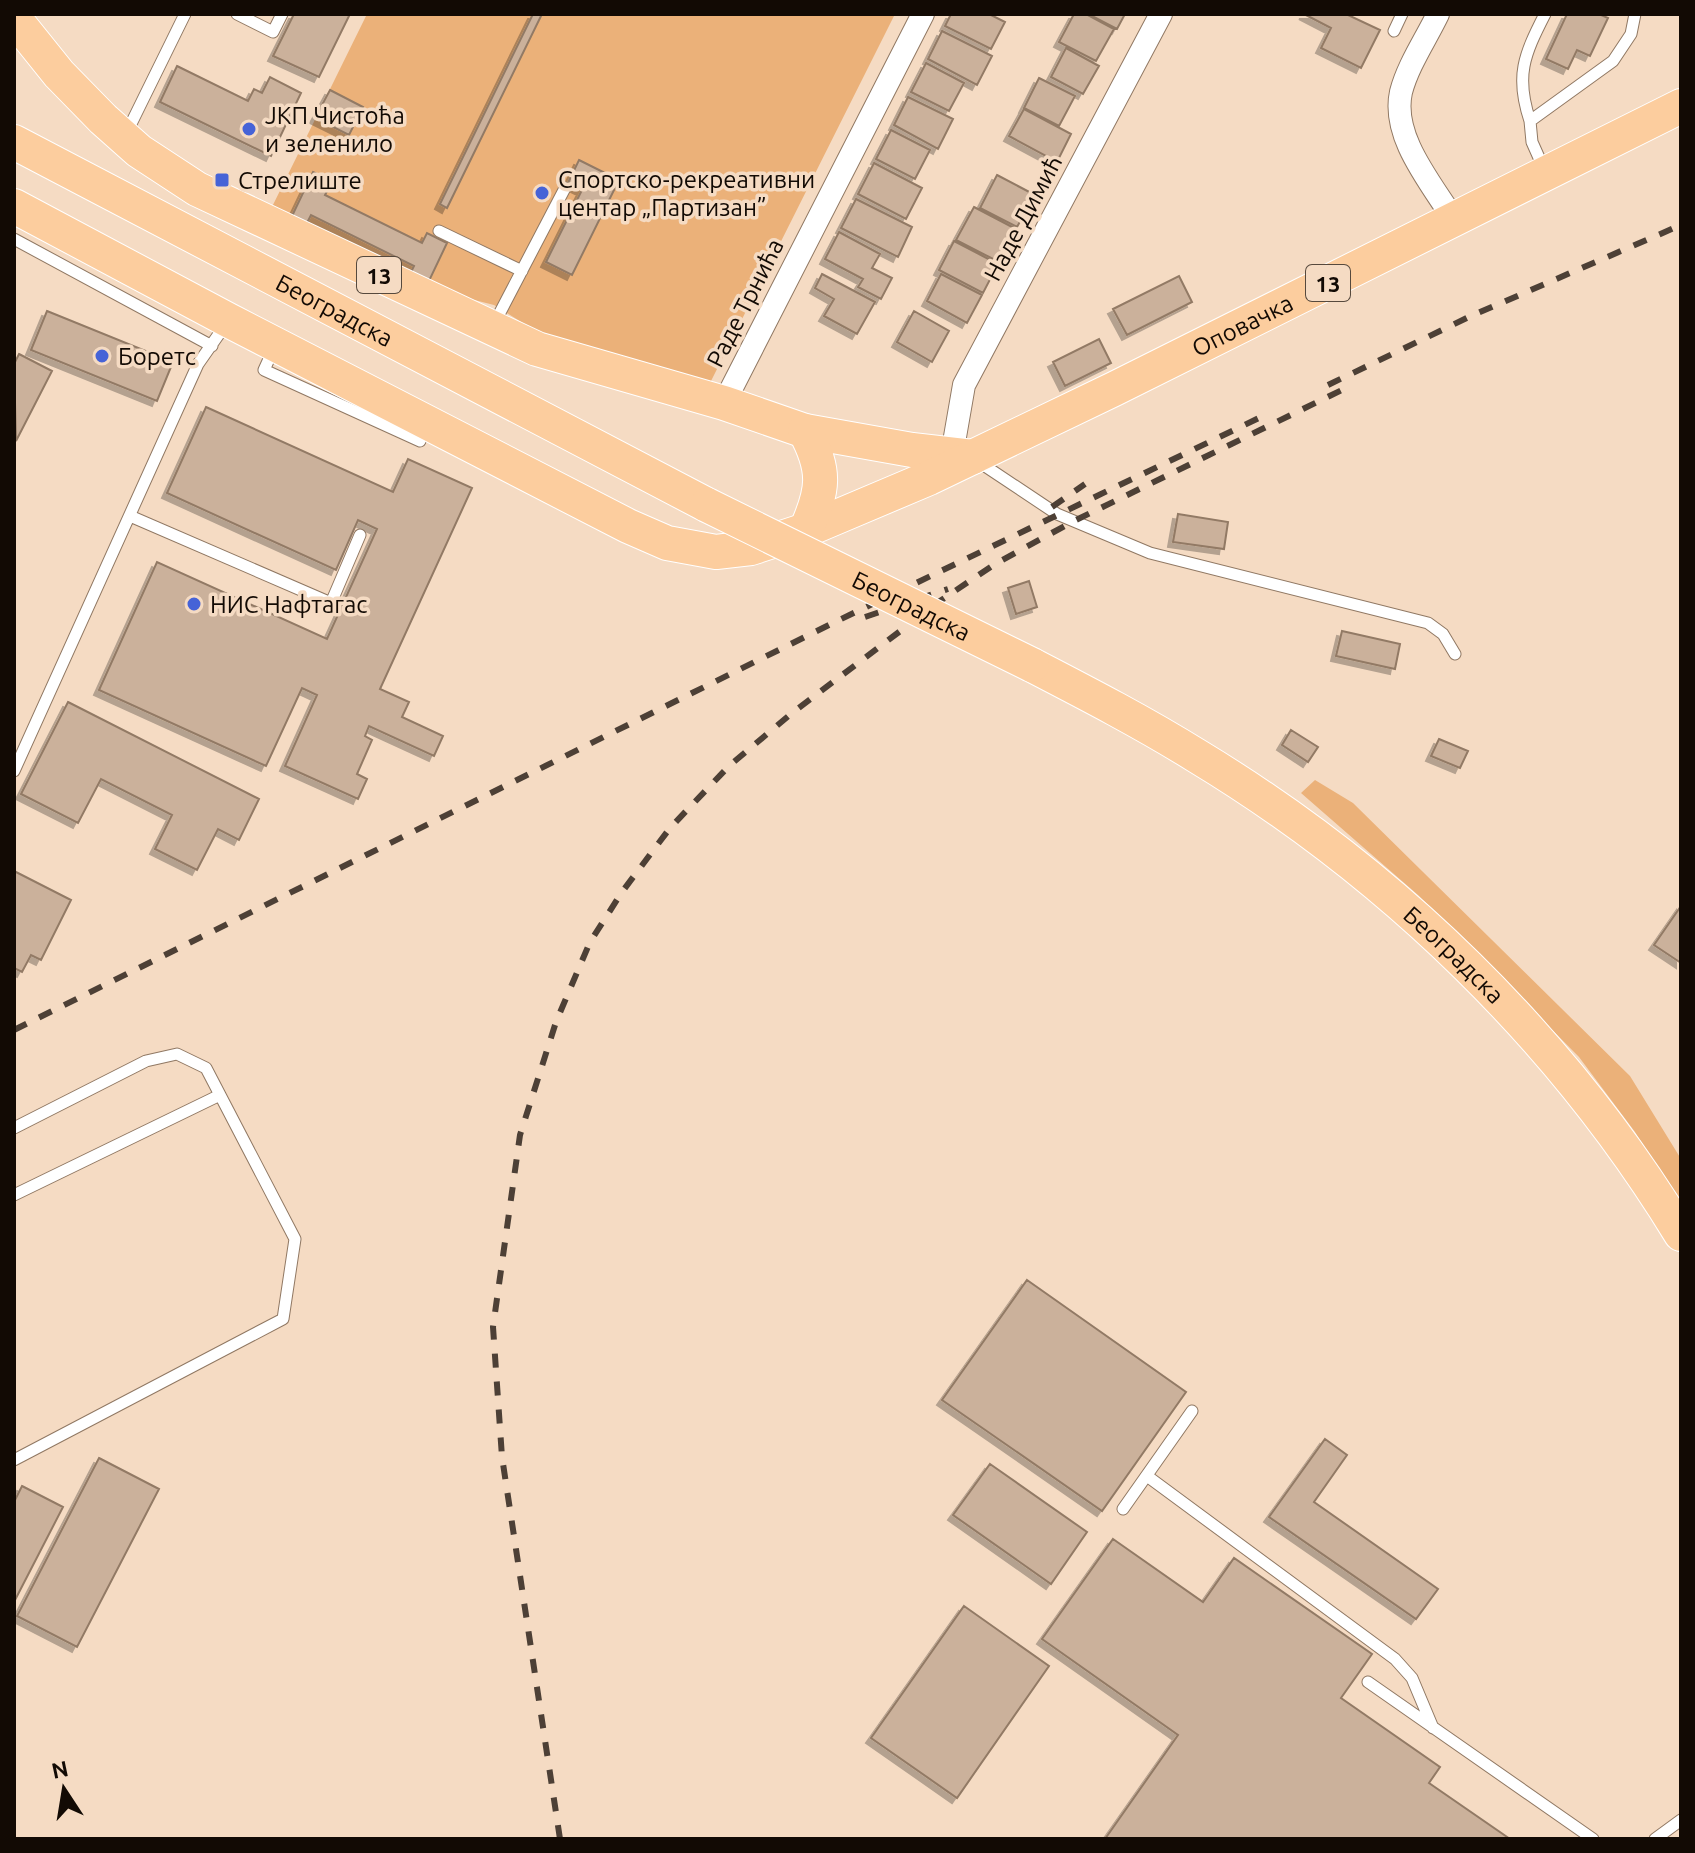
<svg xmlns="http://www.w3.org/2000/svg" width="1695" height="1853" viewBox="0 0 1695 1853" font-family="Ubuntu,sans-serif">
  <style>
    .green { fill: #ebb179 }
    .building { fill: #cbb19b; stroke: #927a65; stroke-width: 2; filter: url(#shadow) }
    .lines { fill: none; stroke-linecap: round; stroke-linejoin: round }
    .lane-casing { stroke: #907863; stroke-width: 13 }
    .street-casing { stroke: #907863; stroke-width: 24 }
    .primary-casing { stroke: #fff; stroke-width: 36 }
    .lane { stroke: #fff; stroke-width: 11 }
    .street { stroke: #fff; stroke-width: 22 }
    .primary { stroke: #fccd9e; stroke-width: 34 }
    .rail { stroke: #4d4036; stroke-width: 6; stroke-dasharray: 14 14; stroke-linecap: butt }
    .primary-bridge-casing { stroke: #fff; stroke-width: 36; stroke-linecap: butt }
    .primary-bridge { stroke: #fccd9e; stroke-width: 34 }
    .poi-dot { fill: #4663d7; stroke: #f5dbc3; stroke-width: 3 }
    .labels { text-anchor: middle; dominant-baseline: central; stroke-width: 7; stroke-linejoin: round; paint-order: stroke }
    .shield { fill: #f5dbc3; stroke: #56493d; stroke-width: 2 }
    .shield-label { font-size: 22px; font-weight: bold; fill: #120a04 }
    .poi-label { font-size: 24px; fill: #120a04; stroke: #f5dbc3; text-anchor: start }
    .street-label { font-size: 24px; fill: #120a04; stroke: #f5dbc3 }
  </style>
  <defs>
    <filter id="shadow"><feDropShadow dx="-5" dy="5" stdDeviation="0" flood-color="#0004"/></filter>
  </defs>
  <rect width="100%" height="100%" fill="#f5dbc3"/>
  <!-- green -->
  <path class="green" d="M 367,14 L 895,14 L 706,391 L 539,333 L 494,305 L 435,290 L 269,213 Z
    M 1315,780 L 1353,803 L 1630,1076 L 1681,1159 L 1681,1205 L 1635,1132 L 1579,1057 L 1418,895 L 1301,793 Z"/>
  <!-- building -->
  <path class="building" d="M 294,14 L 350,14 L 319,77 L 273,56 Z
    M 533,14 L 542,14 L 447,208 L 440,204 Z
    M 951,14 L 989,14 L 1005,22 L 991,49 L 945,26 Z
    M 1074,14 L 1086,14 L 1114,29 L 1096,61 L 1059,42 Z
    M 1088,14 L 1125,14 L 1117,29 Z
    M 1304,14 L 1346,14 L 1380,30 L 1361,68 L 1321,48 L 1331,28 Z
    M 1567,14 L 1599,14 L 1608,18 L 1590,56 L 1577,50 L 1568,69 L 1546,59 Z
    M 942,31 L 992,56 L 977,85 L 928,59 Z
    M 1066,48 L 1099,66 L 1083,94 L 1051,77 Z
    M 926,63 L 964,83 L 949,111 L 911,92 Z
    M 177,66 L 248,101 L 254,89 L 262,93 L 270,77 L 301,93 L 271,156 L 160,102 Z
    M 1039,78 L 1075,96 L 1059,126 L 1024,108 Z
    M 330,90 L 363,107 L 349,135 L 315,118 Z
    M 908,97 L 953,119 L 938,149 L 894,125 Z
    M 1024,109 L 1071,134 L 1057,162 L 1009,136 Z
    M 891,130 L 930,150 L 915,179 L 876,159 Z
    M 579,160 L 619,180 L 572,275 L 546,262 L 582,190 L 568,183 Z
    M 874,163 L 922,188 L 906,219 L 858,194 Z
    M 313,172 L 332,182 L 325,195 L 422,243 L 427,233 L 447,243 L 428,283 L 410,274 L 414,266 L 311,215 L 307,223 L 292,216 Z
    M 997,175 L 1035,195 L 1017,227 L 980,208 Z
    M 856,199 L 912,227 L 898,257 L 841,228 Z
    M 974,207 L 1016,229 L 999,262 L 956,240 Z
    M 839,232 L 880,254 L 872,268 L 892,278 L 881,299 L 858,287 L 863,279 L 825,259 Z
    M 954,241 L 998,264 L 983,293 L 939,270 Z
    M 822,274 L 875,302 L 857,334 L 824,316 L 834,299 L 815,288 Z
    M 941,274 L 982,295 L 967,323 L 927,301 Z
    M 1179,276 L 1192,302 L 1127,335 L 1113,309 Z
    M 47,311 L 173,362 L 157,401 L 31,350 Z
    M 914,311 L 949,331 L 932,362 L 897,342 Z
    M 1099,339 L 1111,363 L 1065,386 L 1053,362 Z
    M 19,354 L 52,371 L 16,441 L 14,364 Z
    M 206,407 L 393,492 L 408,459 L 472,488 L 380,689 L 409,702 L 402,717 L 443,736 L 434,756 L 369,726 L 365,736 L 372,740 L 357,774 L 367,779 L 358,799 L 285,766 L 317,695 L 302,688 L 266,766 L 99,690 L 157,562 L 327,639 L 377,529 L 358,520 L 336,570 L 167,493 Z
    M 1178,514 L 1228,522 L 1224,549 L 1173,542 Z
    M 1029,581 L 1037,607 L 1016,614 L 1008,588 Z
    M 1342,631 L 1400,644 L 1395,669 L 1336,656 Z
    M 68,702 L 259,799 L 239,840 L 218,829 L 197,870 L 155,849 L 172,815 L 101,779 L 78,823 L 21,794 Z
    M 1291,730 L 1318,747 L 1308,762 L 1282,745 Z
    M 1439,739 L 1468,751 L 1460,768 L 1431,756 Z
    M 14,871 L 71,900 L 41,960 L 31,955 L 22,972 L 14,968 Z
    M 1681,906 L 1681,963 L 1654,945 Z
    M 1027,1280 L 1186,1392 L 1102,1511 L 942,1400 Z
    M 1325,1439 L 1347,1455 L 1314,1502 L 1438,1589 L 1416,1619 L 1269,1517 Z
    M 99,1458 L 159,1489 L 77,1647 L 17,1616 Z
    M 990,1464 L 1087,1532 L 1051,1584 L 953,1515 Z
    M 22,1486 L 63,1507 L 14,1602 L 14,1502 Z
    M 1113,1539 L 1203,1602 L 1234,1558 L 1372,1654 L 1341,1698 L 1440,1767 L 1429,1783 L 1510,1839 L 1105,1839 L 1178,1735 L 1042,1639 Z
    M 964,1606 L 1049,1666 L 957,1798 L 871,1738 Z"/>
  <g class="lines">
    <!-- lane casing -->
    <g class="lane-casing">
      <path id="lane" d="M 237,14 L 273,32 L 282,14
        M 1394,31 L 1402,14
        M 1530,121 C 1515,76 1524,55 1545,14
        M 125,136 L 185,14
        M 1544,169 L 1532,142 L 1530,121 L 1613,61 L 1631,34 L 1635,14
        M 439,231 L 522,271
        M 14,239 L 212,346
        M 494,324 L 565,188
        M 274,348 L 264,370 L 420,441
        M 979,462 L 1057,514 L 1150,553 L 1428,623 L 1443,634 L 1455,654
        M 130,516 L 331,603 L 360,535
        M 14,771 L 198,364 L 226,324
        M 14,1128 L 146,1061 L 177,1054 L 206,1068 L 295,1239 L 283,1319 L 14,1460
        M 14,1195 L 220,1095
        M 1147,1476 L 1395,1659 L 1412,1678 L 1433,1728
        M 1123,1509 L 1192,1411
        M 1368,1682 L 1593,1839
        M 1655,1839 L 1681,1820"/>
    </g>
    <!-- street casing -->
    <g class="street-casing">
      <path id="street" d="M 1438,14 C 1426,39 1408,65 1401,92 C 1391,137 1432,184 1454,220
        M 724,403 L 923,14
        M 952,454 L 964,385 L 1161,14"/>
    </g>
    <!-- primary casing -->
    <g class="primary-casing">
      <g id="primary">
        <path d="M 14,18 L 59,74 L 103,119 L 139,151 L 197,189 L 537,349 L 724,403 L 805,431 L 912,450 L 973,457"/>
        <path id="s1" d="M 14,142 L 707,505"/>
        <path id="s2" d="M 14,206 L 228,320 L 628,526 L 667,543 L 716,552 L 751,548 L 806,530 L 929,478 L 1114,389 L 1681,106"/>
        <path d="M 805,431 C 826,470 824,490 806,530"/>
        <path id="s3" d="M 1032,665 C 1088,694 1144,723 1197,756 C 1392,874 1562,1039 1681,1234"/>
      </g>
    </g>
    <!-- lane -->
    <use href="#lane" class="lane"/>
    <!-- street -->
    <use href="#street" class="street"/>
    <!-- primary -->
    <use href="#primary" class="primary"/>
    <!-- rail -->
    <path class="rail" d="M 1328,385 L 1471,316 L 1681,225
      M 1052,507 L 1085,484
      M 865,617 L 948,589
      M 14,1030 L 837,621 L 1259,418
      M 560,1839 L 502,1457 L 493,1327 L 520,1135 L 556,1022 L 590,942 L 622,892 L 670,828 L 729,766 L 792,713 L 940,601 L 995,564 L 1072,522 L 1348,387"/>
    <!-- primary-bridge casing -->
    <g class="primary-bridge-casing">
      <g id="primary-bridge">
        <path id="s4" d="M 707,505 L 1032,665"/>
      </g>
    </g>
    <!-- primary-bridge -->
    <use href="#primary-bridge" class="primary-bridge"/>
  </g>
  <!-- markers -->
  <g class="poi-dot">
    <circle cx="249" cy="129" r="8"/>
    <rect x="214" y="172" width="16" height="16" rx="4"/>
    <circle cx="542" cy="193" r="8"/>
    <circle cx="102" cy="356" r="8"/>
    <circle cx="194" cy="604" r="8"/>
  </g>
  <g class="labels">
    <!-- shield labels -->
    <g class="shield">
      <rect x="357" y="257" width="44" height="36" rx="6"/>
      <rect x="1306" y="265" width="44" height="36" rx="6"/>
    </g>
    <g class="shield-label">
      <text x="379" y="275">13</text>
      <text x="1328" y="283">13</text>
    </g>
    <!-- poi labels -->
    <g class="poi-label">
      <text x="265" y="115">ЈКП Чистоћа<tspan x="265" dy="28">и зеленило</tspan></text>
      <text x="558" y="179">Спортско-рекреативни<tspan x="558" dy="28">центар „Партизан”</tspan></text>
      <text x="238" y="180">Стрелиште</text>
      <text x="118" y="356">Боретс</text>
      <text x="210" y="604">НИС Нафтагас</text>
    </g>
    <!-- street labels -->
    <g class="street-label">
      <text transform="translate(1023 218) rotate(-62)">Наде Димић</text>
      <text transform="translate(745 303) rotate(-63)">Раде Трнића</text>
      <text stroke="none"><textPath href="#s1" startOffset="362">Београдска</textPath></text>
      <text stroke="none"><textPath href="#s2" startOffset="1360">Оповачка</textPath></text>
      <text stroke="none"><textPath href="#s4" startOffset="228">Београдска</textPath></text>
      <text stroke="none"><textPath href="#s3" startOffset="514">Београдска</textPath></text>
    </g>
  </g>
  <!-- border -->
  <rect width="1695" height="1853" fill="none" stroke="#120a04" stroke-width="32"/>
  <!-- north arrow -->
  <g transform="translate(64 1789) rotate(348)" stroke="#f5dbc3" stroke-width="6" paint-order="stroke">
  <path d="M0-6L14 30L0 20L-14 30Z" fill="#120a04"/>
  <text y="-12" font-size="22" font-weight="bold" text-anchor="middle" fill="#120a04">N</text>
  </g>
</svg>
